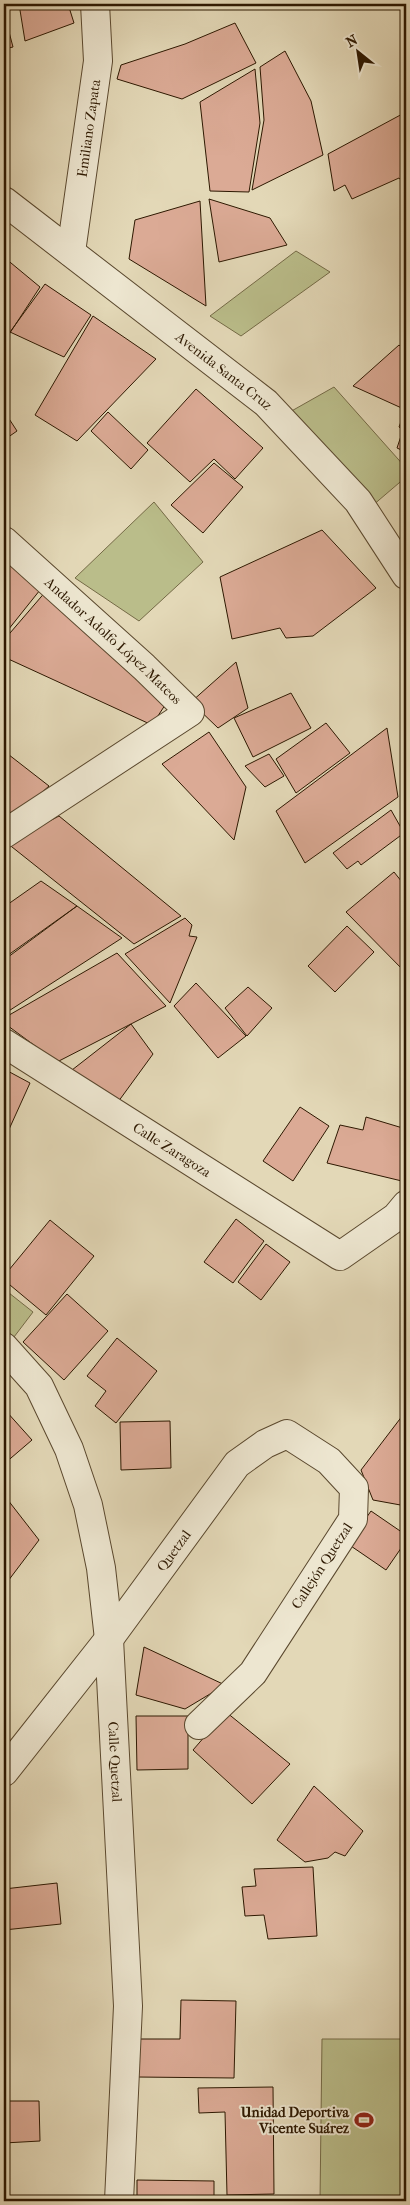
<svg xmlns="http://www.w3.org/2000/svg" width="410" height="2205" viewBox="0 0 410 2205" font-family="'IM FELL French Canon',serif">
  <style>
    .green { fill: #babd8a; stroke: #746a46 }
    .building { fill: #dbaa95; stroke: #2d1801 }
    .lines { fill: none; stroke-linecap: round; stroke-linejoin: round }
    .minor-casing { stroke: #5a482e; stroke-width: 30 }
    .minor { stroke: #ede6d0; stroke-width: 28 }
    .labels { text-anchor: middle; dominant-baseline: central; stroke-width: 4; stroke-linejoin: round; paint-order: stroke }
    .street-label { font-size: 14px; fill: #2d1801; stroke: #ede6d0 }
    .poi-label { font-size: 14px; font-weight: bold; fill: #2d1801; stroke: #ede6d0; text-anchor: end }
  </style>
  <rect width="100%" height="100%" fill="#e3d8b7"/>
  <filter id="stains"><feTurbulence type="fractalNoise" baseFrequency=".004" numOctaves="4"/><feColorMatrix values="0 0 0 0 .2 0 0 0 0 .09 0 0 0 0 .02 0 0 0 .5 -.17"/></filter>
  <radialGradient id="worn" r=".72"><stop offset=".6" stop-color="#630" stop-opacity="0"/><stop offset="1" stop-color="#630" stop-opacity=".3"/></radialGradient>
  <!-- green -->
  <path class="green" d="M 296,251 L 330,272 L 241,336 L 210,316 Z
    M 334,387 L 406,468 L 406,477 L 372,506 L 288,413 Z
    M 154,502 L 203,562 L 139,621 L 75,578 Z
    M 4,1289 L 33,1312 L 14,1337 L 4,1329 Z
    M 322,2039 L 406,2039 L 406,2201 L 320,2201 Z"/>
  <!-- building -->
  <path class="building" d="M 19,4 L 68,4 L 74,23 L 25,41 Z
    M 4,13 L 13,47 L 4,49 Z
    M 235,23 L 256,63 L 182,99 L 117,79 L 121,65 L 185,44 Z
    M 285,51 L 311,101 L 323,155 L 252,190 L 264,120 L 260,67 Z
    M 255,69 L 260,123 L 249,192 L 210,191 L 200,102 Z
    M 406,112 L 406,186 L 399,178 L 352,199 L 345,185 L 334,191 L 328,154 Z
    M 209,199 L 270,218 L 287,245 L 219,262 Z
    M 200,201 L 206,306 L 129,259 L 135,220 Z
    M 5,258 L 40,287 L 4,342 L 4,259 Z
    M 45,284 L 91,315 L 64,357 L 10,332 Z
    M 93,316 L 156,359 L 77,441 L 35,415 Z
    M 399,345 L 406,351 L 406,410 L 353,386 Z
    M 196,389 L 263,448 L 235,479 L 214,459 L 190,482 L 147,443 Z
    M 4,411 L 17,431 L 4,440 Z
    M 405,411 L 406,412 L 406,452 L 397,448 L 403,430 L 399,427 Z
    M 108,412 L 148,450 L 131,469 L 91,431 Z
    M 214,463 L 243,487 L 203,533 L 171,505 Z
    M 322,530 L 376,588 L 313,636 L 286,638 L 280,628 L 232,639 L 220,577 Z
    M 4,546 L 44,585 L 8,630 L 4,626 Z
    M 47,590 L 169,699 L 152,725 L 4,657 L 4,640 Z
    M 236,662 L 248,708 L 218,728 L 191,702 Z
    M 291,693 L 311,728 L 253,757 L 234,718 Z
    M 326,723 L 350,753 L 296,793 L 276,759 Z
    M 387,728 L 398,797 L 305,863 L 276,811 Z
    M 209,732 L 246,787 L 234,840 L 162,764 Z
    M 4,751 L 49,786 L 9,822 L 4,818 Z
    M 269,754 L 284,776 L 265,787 L 245,766 Z
    M 391,810 L 404,833 L 361,865 L 358,861 L 347,869 L 333,853 Z
    M 59,816 L 181,916 L 134,944 L 7,843 Z
    M 394,872 L 406,887 L 406,973 L 346,912 Z
    M 41,881 L 77,906 L 4,958 L 4,907 Z
    M 77,906 L 122,938 L 4,1014 L 4,960 Z
    M 185,918 L 192,925 L 189,936 L 197,937 L 170,1003 L 125,954 Z
    M 347,926 L 374,952 L 335,992 L 308,966 Z
    M 117,953 L 166,1006 L 57,1062 L 4,1023 L 4,1018 Z
    M 196,983 L 246,1036 L 218,1058 L 174,1006 Z
    M 248,987 L 272,1008 L 247,1036 L 225,1008 Z
    M 131,1024 L 153,1054 L 118,1102 L 72,1070 Z
    M 4,1069 L 30,1083 L 6,1136 L 4,1135 Z
    M 300,1107 L 329,1126 L 293,1181 L 263,1161 Z
    M 366,1117 L 406,1129 L 406,1182 L 327,1163 L 340,1125 L 363,1130 Z
    M 236,1219 L 264,1241 L 233,1283 L 204,1262 Z
    M 50,1220 L 94,1256 L 46,1315 L 4,1280 L 4,1276 Z
    M 266,1244 L 290,1262 L 261,1300 L 238,1282 Z
    M 67,1294 L 108,1331 L 64,1380 L 23,1342 Z
    M 117,1338 L 157,1371 L 116,1423 L 95,1406 L 106,1391 L 87,1376 Z
    M 6,1411 L 32,1440 L 4,1464 L 4,1413 Z
    M 406,1411 L 406,1506 L 373,1500 L 361,1470 Z
    M 170,1421 L 171,1468 L 121,1470 L 120,1422 Z
    M 4,1495 L 39,1540 L 5,1585 L 4,1583 Z
    M 371,1511 L 406,1535 L 406,1541 L 386,1570 L 348,1544 Z
    M 144,1647 L 225,1685 L 185,1709 L 136,1695 Z
    M 226,1712 L 290,1764 L 252,1804 L 193,1750 Z
    M 136,1716 L 188,1716 L 188,1769 L 137,1770 Z
    M 314,1786 L 363,1831 L 345,1856 L 335,1852 L 328,1858 L 305,1862 L 277,1840 Z
    M 313,1867 L 317,1936 L 268,1939 L 264,1915 L 245,1916 L 242,1887 L 256,1886 L 254,1869 Z
    M 57,1883 L 61,1924 L 4,1930 L 4,1889 Z
    M 181,2000 L 236,2001 L 234,2078 L 137,2077 L 138,2039 L 180,2039 Z
    M 273,2087 L 274,2194 L 227,2195 L 225,2112 L 199,2113 L 198,2088 Z
    M 4,2101 L 39,2101 L 40,2141 L 4,2143 Z
    M 137,2180 L 214,2181 L 214,2201 L 137,2201 Z"/>
  <g class="lines">
    <!-- minor casing -->
    <g class="minor-casing">
      <g id="minor">
        <path id="s1" d="M 4,201 L 266,403 L 358,501 L 406,575"/>
        <path id="s2" d="M 71,252 L 98,61 L 95,4"/>
        <path id="s3" d="M 4,541 L 144,667 L 190,712 L 4,834"/>
        <path id="s4" d="M 4,1043 L 340,1256 L 396,1217 L 406,1205"/>
        <path id="s5" d="M 4,1347 L 39,1386 L 69,1449 L 88,1505 L 101,1568 L 109,1639 L 128,2006 L 119,2201"/>
        <path id="s6" d="M 4,1772 L 109,1639 L 237,1464 L 265,1444 L 287,1434 L 329,1461 L 354,1488 L 353,1519 L 253,1673 L 199,1725"/>
      </g>
    </g>
    <!-- minor -->
    <use href="#minor" class="minor"/>
  </g>
  <!-- icons -->
  <defs>
    <g id="stadium-bare" transform="scale(1.5)"><path d="M0-5a6.5 5 0 1 0 0 10a6.5 5 0 1 0 0-10ZM-3.5-1.8h7v3.6h-7Z" fill="#8f2418" stroke="#ede6d0" stroke-width="2.5" paint-order="stroke"/></g>
  </defs>
  <g fill-rule="evenodd">
    <use href="#stadium-bare" x="364" y="2120"/>
  </g>
  <g class="labels">
    <!-- street labels -->
    <g class="street-label">
      <text stroke="none"><textPath href="#s2" startOffset="125">Emiliano Zapata</textPath></text>
      <text stroke="none"><textPath href="#s1" startOffset="278">Avenida Santa Cruz</textPath></text>
      <text stroke="none"><textPath href="#s3" startOffset="148">Andador Adolfo López Mateos</textPath></text>
      <text stroke="none"><textPath href="#s4" startOffset="199">Calle Zaragoza</textPath></text>
      <text stroke="none"><textPath href="#s6" startOffset="279">Quetzal</textPath></text>
      <text transform="translate(322 1566) rotate(-57)">Callejón Quetzal</text>
      <text stroke="none"><textPath href="#s5" startOffset="440">Calle Quetzal</textPath></text>
    </g>
    <!-- poi labels -->
    <g class="poi-label">
      <text x="349" y="2112">Unidad Deportiva<tspan x="349" dy="16">Vicente Suárez</tspan></text>
    </g>
  </g>
  <!-- margin -->
  <rect width="410" height="2205" fill="none" stroke="#e3d8b7" stroke-width="20"/>
  <rect x="5" y="5" width="400" height="2195" fill="none" stroke="#2d1801" stroke-width="2.5"/>
  <rect x="10" y="10" width="390" height="2185" fill="none" stroke="#2d1801"/>
  <!-- north arrow -->
  <g transform="translate(358 52) rotate(330)" stroke="#ede6d0" stroke-width="4" paint-order="stroke">
  <path d="M0-4L9 19L0 12L-9 19Z" fill="#2d1801"/>
  <text y="-8" font-size="14" font-weight="bold" text-anchor="middle" fill="#2d1801">N</text>
  </g>
  <rect width="100%" height="100%" filter="url(#stains)"/>
  <rect width="100%" height="100%" fill="url(#worn)"/>
</svg>
